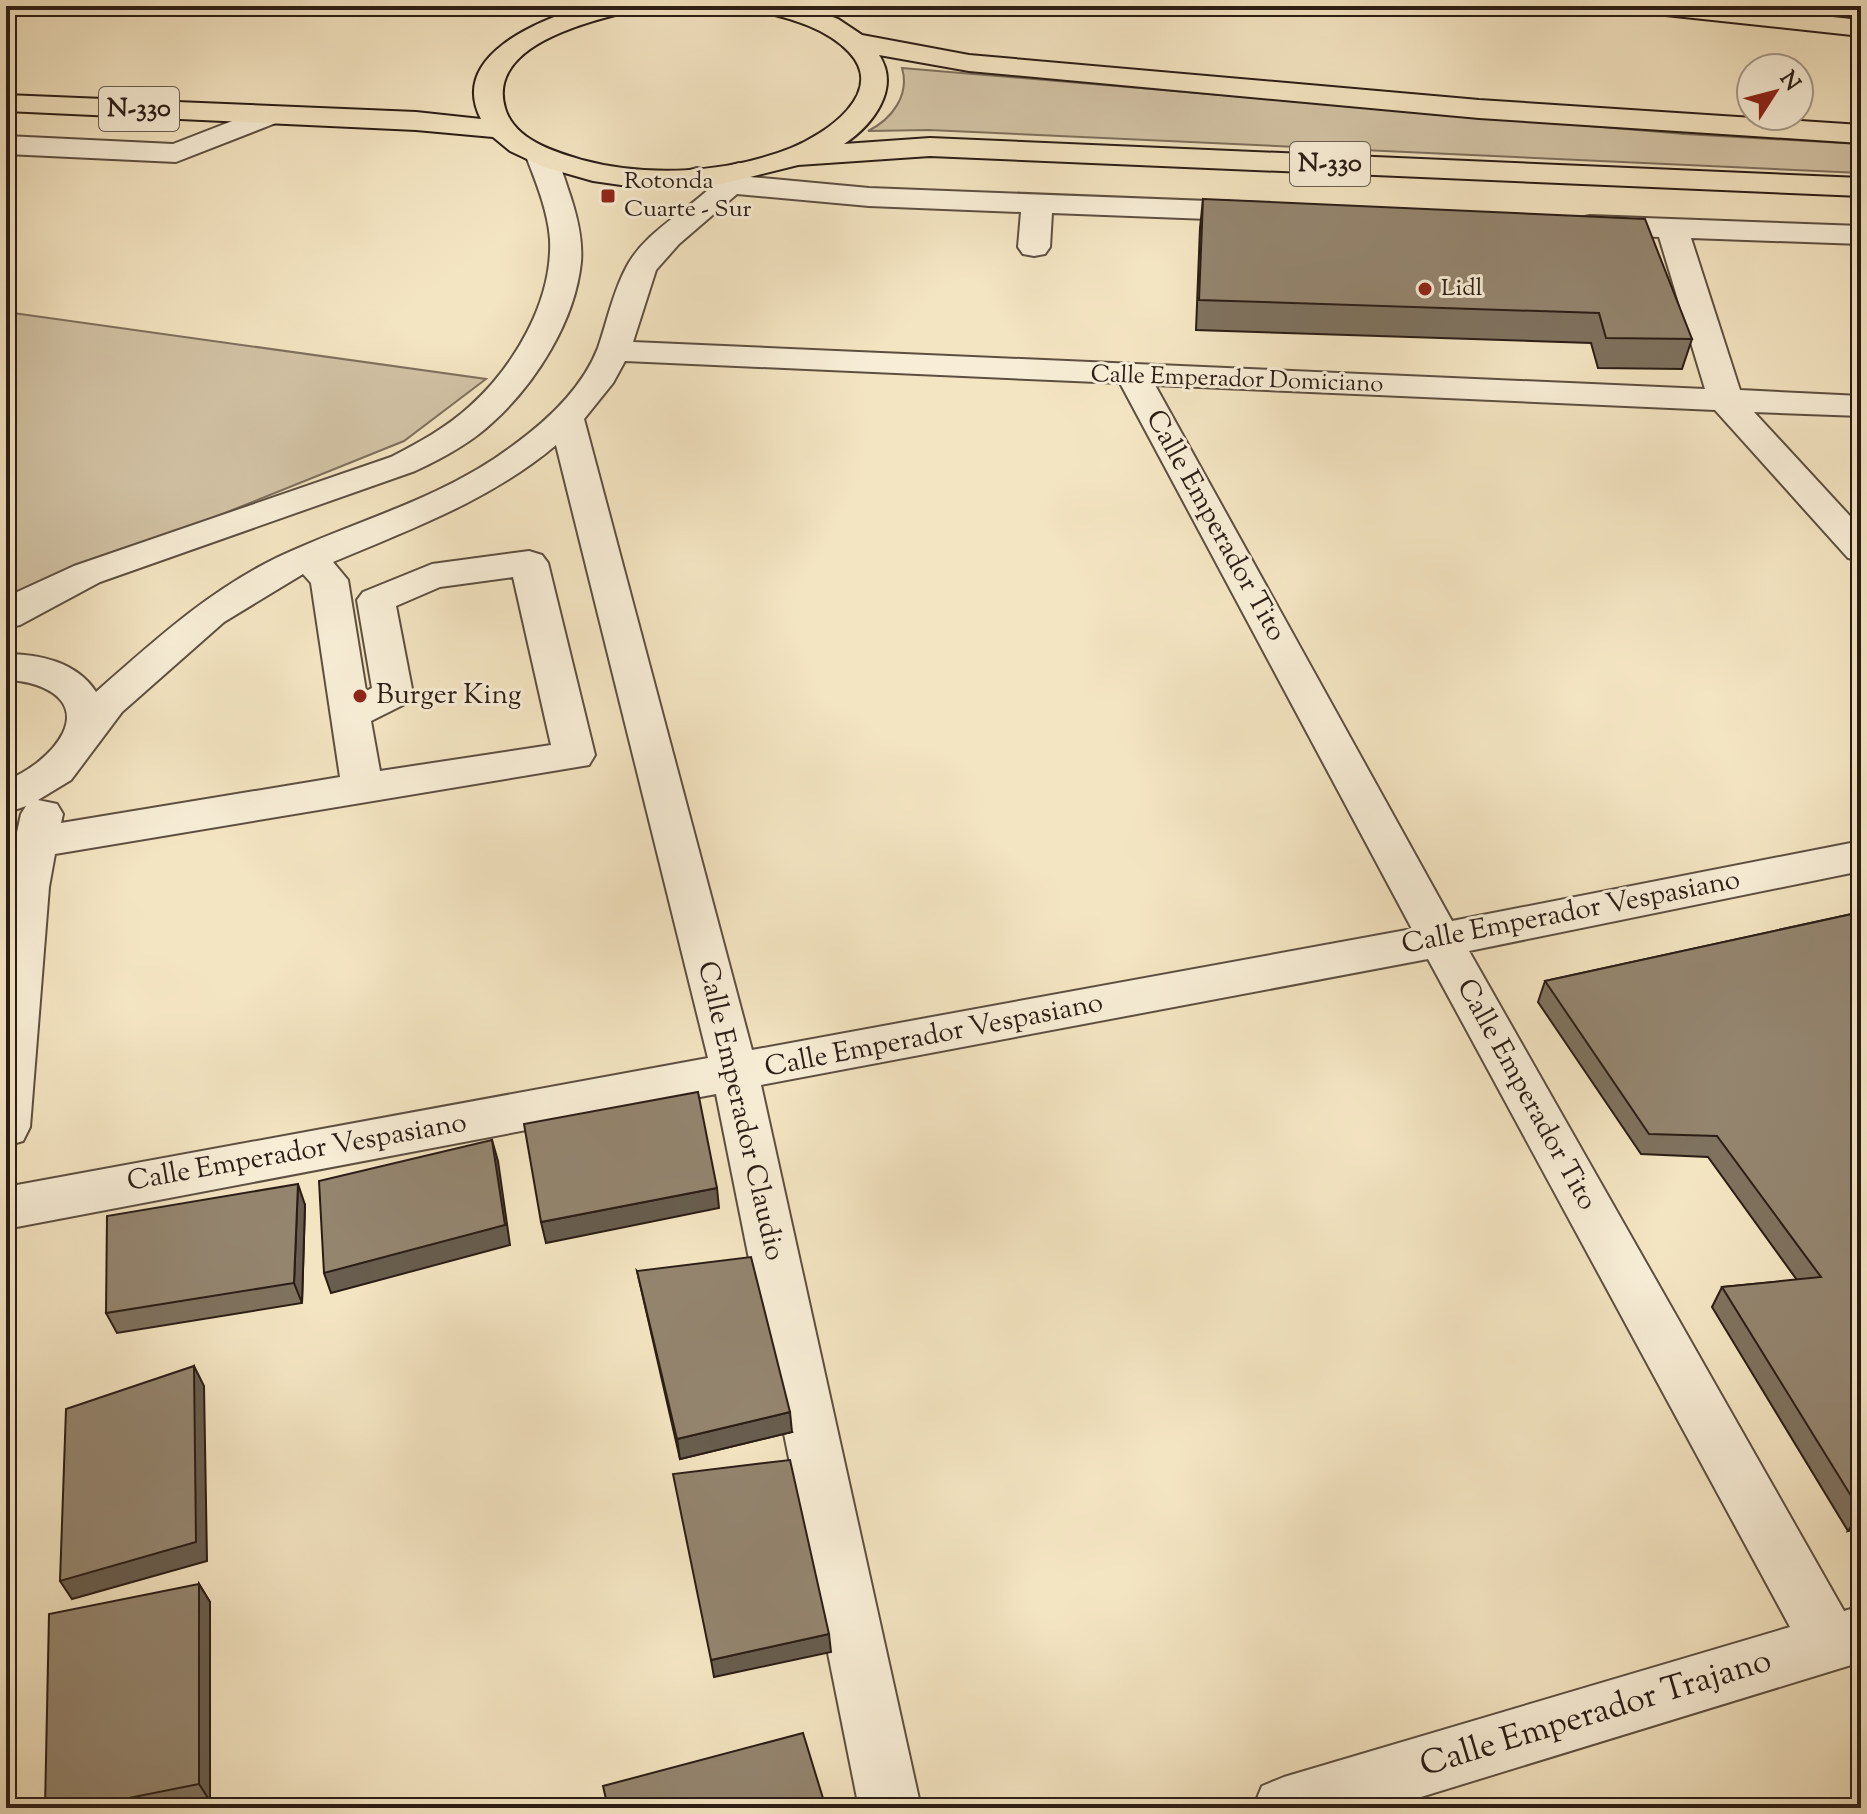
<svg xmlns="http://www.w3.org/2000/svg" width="1867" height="1814" viewBox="0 0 1867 1814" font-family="'Sorts Mill Goudy',serif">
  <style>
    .green { fill: #d2c3a5; stroke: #7e705d; stroke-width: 2 }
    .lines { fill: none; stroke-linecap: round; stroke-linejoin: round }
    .minor-casing { stroke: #5d4f40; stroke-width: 4 }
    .highway-casing { stroke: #2b1d15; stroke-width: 4 }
    .minor { fill: #f8eed7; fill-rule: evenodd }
    .highway { fill: #f4e5c2; fill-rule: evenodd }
    .wall { fill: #7f725f; stroke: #2b1d15; stroke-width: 2 }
    .shaded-wall { fill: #685d4e; stroke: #2b1d15; stroke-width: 2 }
    .building { fill: #94856f; stroke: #2b1d15; stroke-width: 2 }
    .poi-dot { fill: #8f2418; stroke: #f8eed7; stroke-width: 3 }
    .labels { text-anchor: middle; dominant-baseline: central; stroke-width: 6; stroke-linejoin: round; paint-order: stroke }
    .far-poi-label { font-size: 24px; fill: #2b1d15; stroke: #f8eed7; text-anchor: start }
    .far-street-label { font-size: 24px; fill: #2b1d15; stroke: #f8eed7 }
    .shield { fill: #f8eed7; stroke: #685c4f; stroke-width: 2 }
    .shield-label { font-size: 26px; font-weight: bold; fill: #2b1d15 }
    .street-label { font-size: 28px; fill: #2b1d15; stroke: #f8eed7 }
    .poi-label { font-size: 28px; fill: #2b1d15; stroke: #f8eed7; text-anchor: start }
    .near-street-label { font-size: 34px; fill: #2b1d15; stroke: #f8eed7 }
  </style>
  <rect width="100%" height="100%" fill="#f4e5c2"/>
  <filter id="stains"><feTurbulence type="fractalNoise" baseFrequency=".0025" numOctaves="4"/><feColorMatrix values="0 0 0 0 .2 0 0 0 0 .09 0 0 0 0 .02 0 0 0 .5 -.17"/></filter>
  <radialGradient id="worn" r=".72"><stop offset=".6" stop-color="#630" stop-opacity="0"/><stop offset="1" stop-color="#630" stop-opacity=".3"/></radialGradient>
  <!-- green -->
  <path class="green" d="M 902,68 L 1685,134 L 1861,144 L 1861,173 L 929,130 L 868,131 C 892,119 910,95 902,68 Z
    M 6,312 L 486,379 L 404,441 L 6,601 Z"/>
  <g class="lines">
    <!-- minor casing -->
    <g class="minor-casing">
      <path id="minor" d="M 271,106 L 281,109 L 285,115 L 281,121 L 176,162 L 6,154 L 6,136 L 173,144 Z
        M 541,147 L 551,150 C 559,161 564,176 568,189 C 576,212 583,237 581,262 C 575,321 536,383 493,422 C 471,443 443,458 415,471 L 100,582 L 20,625 L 6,628 L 6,599 L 15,593 L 74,566 L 391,457 C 418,443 446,428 469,407 C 514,367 553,301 550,239 C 548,211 536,182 526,156 L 531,150 Z
        M 739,163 L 749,166 L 754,172 L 750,177 L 869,188 L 1261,203 L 1272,206 L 1276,212 L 1272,218 L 1261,221 L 1052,213 L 1050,247 L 1045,254 L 1034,256 L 1023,254 L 1018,247 L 1021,212 L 869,206 L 737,194 L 679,244 L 656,270 L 633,342 L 1705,389 L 1659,237 L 1590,234 L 1579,232 L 1575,225 L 1579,218 L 1590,216 L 1861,226 L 1861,244 L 1691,238 L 1740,390 L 1861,396 L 1861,416 L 1754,412 L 1861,528 L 1861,561 L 1848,558 L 1715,410 L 1155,385 L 1452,921 L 1861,841 L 1861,871 L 1469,951 L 1844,1611 L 1861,1606 L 1861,1662 L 1385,1808 L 1253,1808 L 1262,1786 L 1284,1777 L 1790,1627 L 1428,959 L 761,1085 L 921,1808 L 859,1808 L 716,1094 L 6,1229 L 6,1187 L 708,1058 L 556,445 C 491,500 411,529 333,562 L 348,580 L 366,691 L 372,688 L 357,600 L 363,592 L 432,564 L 529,551 L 542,555 L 548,563 L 595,755 L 589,765 L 55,854 L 49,887 L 30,1127 L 23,1141 L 6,1146 L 6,883 L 21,814 L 26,806 L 6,813 L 6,781 C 27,772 52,755 63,733 C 81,695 34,680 6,680 L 6,654 C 39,654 77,662 96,692 C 153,642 207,592 276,558 C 354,521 440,500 511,447 C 546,422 582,389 598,348 C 607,322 613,292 626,268 C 643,234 682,214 709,189 L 686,183 L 682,177 L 686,171 L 697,168 L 722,174 L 729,166 ZM 625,361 L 1120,383 L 1412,929 L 752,1050 L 584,419 L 613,383 ZM 303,574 L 311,583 L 340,777 L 61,823 L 63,814 L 57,804 L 38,800 L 71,780 L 122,712 L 224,622 ZM 513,577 L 551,745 L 380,771 L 371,721 L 407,703 L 413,694 L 396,606 L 440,587 Z"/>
    </g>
    <!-- highway casing -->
    <g class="highway-casing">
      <path id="highway" d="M 586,6 L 631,6 L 627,12 C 583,23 487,47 505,108 C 514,140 555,152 582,160 C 648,178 728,173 791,148 C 824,135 888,93 849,52 C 827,29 793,19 763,12 L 759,6 L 803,6 L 838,19 L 862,35 L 969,55 L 1479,100 L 1861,125 L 1861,143 L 1479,118 L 969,71 L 879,55 C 901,88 873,125 844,144 L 930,138 L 1861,178 L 1861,196 L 930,156 L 798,165 L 722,184 L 635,187 L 593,181 L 544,167 L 510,151 L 493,137 L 416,130 L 6,111 L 6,95 L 416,112 L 481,119 C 448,55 540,20 586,6 Z
        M 1643,6 L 1730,6 L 1861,20 L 1861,36 L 1656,14 L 1647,12 Z"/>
    </g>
    <!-- minor -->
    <use href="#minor" class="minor"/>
    <!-- highway -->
    <use href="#highway" class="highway"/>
  </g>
  <!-- wall -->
  <path class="wall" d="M 1203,199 L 1692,339 L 1682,369 L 1598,368 L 1591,343 L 1196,330 L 1200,228 Z
    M 1861,912 L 1861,1527 L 1848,1531 L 1712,1307 L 1722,1287 L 1797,1280 L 1708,1157 L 1641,1154 L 1538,1002 L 1545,981 Z
    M 305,1205 L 302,1303 L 117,1333 L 106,1313 Z
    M 637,1271 L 792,1432 L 680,1459 Z
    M 199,1584 L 210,1602 L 210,1801 L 173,1808 L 45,1808 Z"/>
  <!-- shaded-wall -->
  <path class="shaded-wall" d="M 492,1140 L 498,1161 L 510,1245 L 331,1293 L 324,1273 Z
    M 298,1184 L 305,1205 L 302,1303 L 294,1283 Z
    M 717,1188 L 719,1208 L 546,1243 L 541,1222 Z
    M 194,1366 L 204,1386 L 207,1561 L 72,1599 L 60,1581 Z
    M 790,1412 L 792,1432 L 680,1459 L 677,1439 Z
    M 1861,1512 L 1861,1527 L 1848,1531 Z
    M 199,1584 L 210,1602 L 210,1801 L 199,1784 Z
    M 829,1634 L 831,1652 L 714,1677 L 711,1660 Z"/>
  <!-- building -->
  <path class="building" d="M 1203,199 L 1645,219 L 1692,339 L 1606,338 L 1599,313 L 1199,300 Z
    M 1861,912 L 1861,1512 L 1722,1287 L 1821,1277 L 1717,1136 L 1649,1134 L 1545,981 Z
    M 698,1092 L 717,1188 L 541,1222 L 524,1124 Z
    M 492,1140 L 505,1225 L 324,1273 L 319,1181 Z
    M 298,1184 L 294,1283 L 106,1313 L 107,1216 Z
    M 751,1257 L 790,1412 L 677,1439 L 637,1271 Z
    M 194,1366 L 196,1542 L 60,1581 L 66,1409 Z
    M 790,1460 L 829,1634 L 711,1660 L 673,1474 Z
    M 199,1584 L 199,1784 L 79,1808 L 45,1808 L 49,1614 Z
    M 803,1733 L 826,1808 L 608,1808 L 603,1786 Z
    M 563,1802 L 565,1808 L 545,1808 Z"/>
  <!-- markers -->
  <g class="poi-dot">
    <rect x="600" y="188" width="16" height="16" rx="4"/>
    <circle cx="1425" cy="289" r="8"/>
    <circle cx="360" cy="696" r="8"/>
  </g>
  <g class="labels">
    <!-- far-poi labels -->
    <g class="far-poi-label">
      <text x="624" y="182">Rotonda<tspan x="624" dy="28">Cuarte - Sur</tspan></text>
      <text x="1441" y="289">Lidl</text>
    </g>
    <!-- far-street labels -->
    <g class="far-street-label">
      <text transform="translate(1237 380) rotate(2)">Calle Emperador Domiciano</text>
    </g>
    <!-- shield labels -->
    <g class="shield">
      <rect x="99" y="87" width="80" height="44" rx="6"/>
      <rect x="1290" y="142" width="80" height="44" rx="6"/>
    </g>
    <g class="shield-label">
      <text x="139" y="109">N-330</text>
      <text x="1330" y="164">N-330</text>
    </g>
    <!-- street labels -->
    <g class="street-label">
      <text transform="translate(1215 526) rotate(61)">Calle Emperador Tito</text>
      <text transform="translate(1571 913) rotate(-11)">Calle Emperador Vespasiano</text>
      <text transform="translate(934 1036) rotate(-11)">Calle Emperador Vespasiano</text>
      <text transform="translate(1526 1095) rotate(61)">Calle Emperador Tito</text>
      <text transform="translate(740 1111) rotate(77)">Calle Emperador Claudio</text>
      <text transform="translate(297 1153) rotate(-10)">Calle Emperador Vespasiano</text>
    </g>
    <!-- poi labels -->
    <g class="poi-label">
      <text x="376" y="696">Burger King</text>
    </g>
    <!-- near-street labels -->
    <g class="near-street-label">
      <text transform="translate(1596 1714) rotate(-17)">Calle Emperador Trajano</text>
    </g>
  </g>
  <!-- margin -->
  <rect width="1867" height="1814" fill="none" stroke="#f4e5c2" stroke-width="32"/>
  <rect x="8" y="8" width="1851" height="1798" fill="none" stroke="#2b1d15" stroke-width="4"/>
  <rect x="16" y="16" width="1835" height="1782" fill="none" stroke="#2b1d15" stroke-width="2"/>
  <!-- north arrow -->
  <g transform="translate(1775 92) rotate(54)"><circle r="38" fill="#f8eed7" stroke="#a69a89" stroke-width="2"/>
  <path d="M0-6L14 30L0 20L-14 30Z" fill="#8f2418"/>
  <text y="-12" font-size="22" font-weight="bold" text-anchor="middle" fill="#2b1d15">N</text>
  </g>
  <rect width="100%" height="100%" filter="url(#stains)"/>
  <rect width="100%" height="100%" fill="url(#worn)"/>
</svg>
